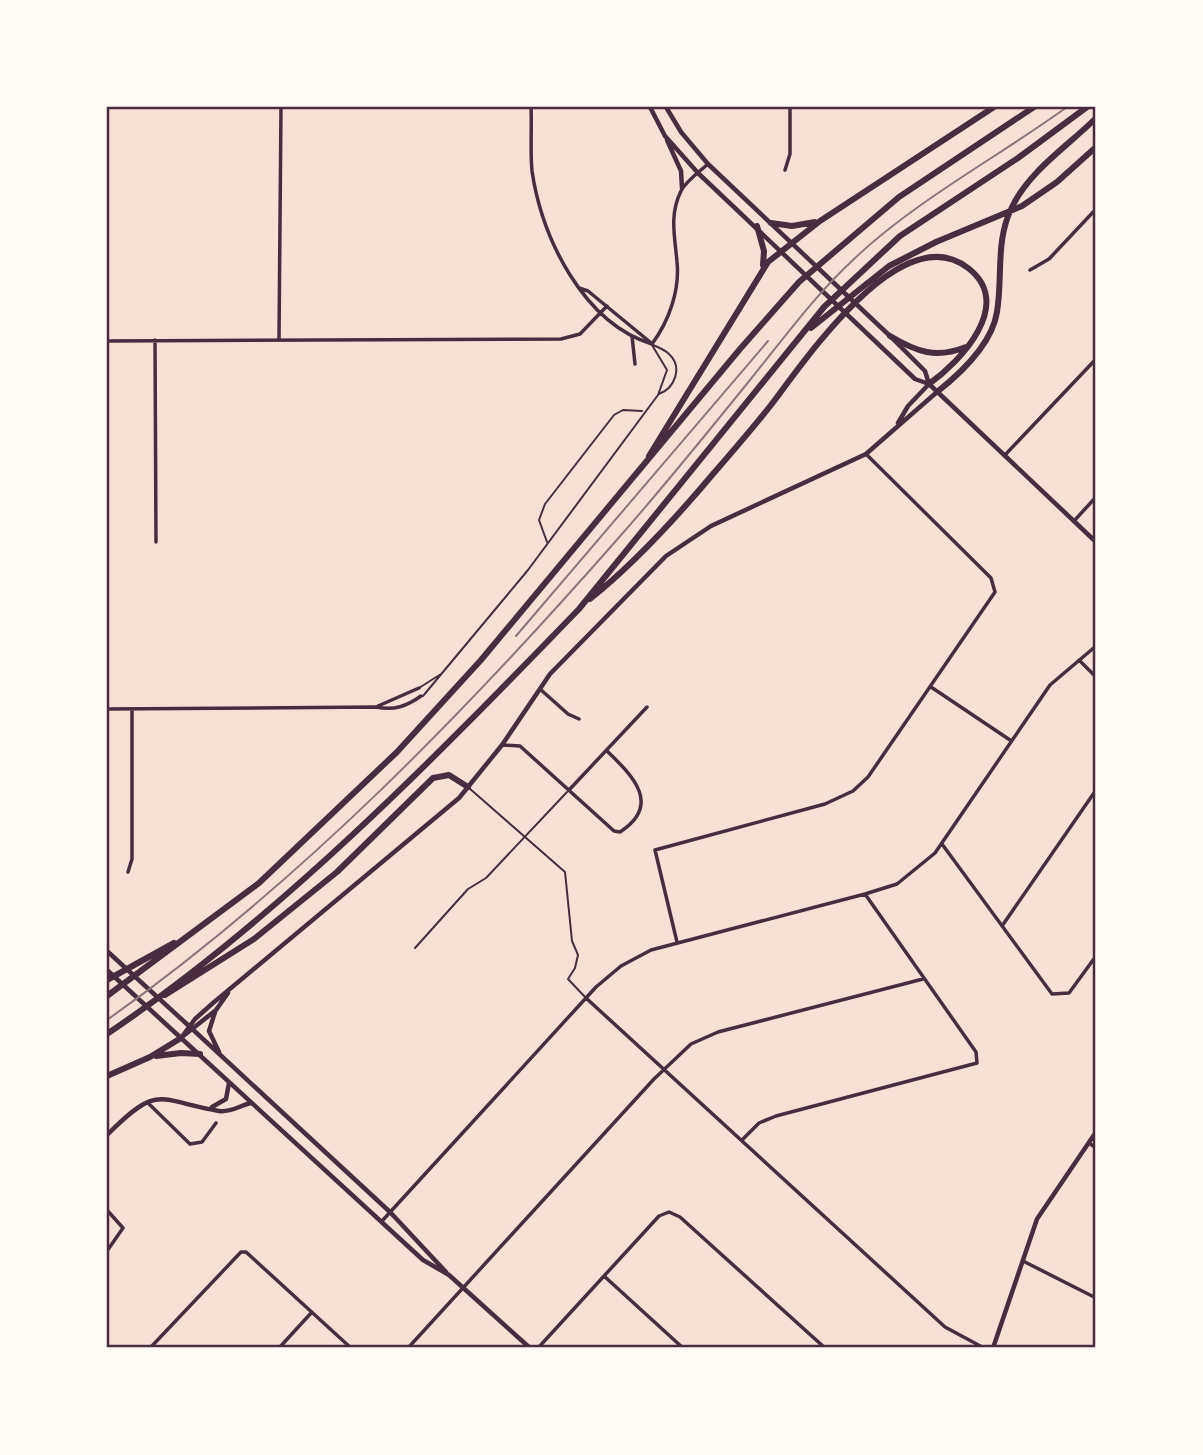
<svg xmlns="http://www.w3.org/2000/svg" width="1203" height="1455" viewBox="0 0 1203 1455" font-family="Lato,sans-serif">
  <style>
    .lines { fill: none; stroke-linecap: round; stroke-linejoin: round }
    .service { stroke: #4a2c40; stroke-width: 2 }
    .minor { stroke: #4a2c40; stroke-width: 3.5 }
    .tertiary { stroke: #4a2c40; stroke-width: 4.5 }
    .secondary { stroke: #4a2c40; stroke-width: 4.5 }
    .motorway { stroke: #4a2c40; stroke-width: 6 }
    .tram { stroke: #8f747c; stroke-width: 2 }
    .neatline { fill: none; stroke: #4a2c40; stroke-width: 2.5 }
  </style>
  <rect width="100%" height="100%" fill="#f7e1d7"/>
  <g class="lines">
    <!-- service -->
    <path class="service" d="M 653,345 C 658,347 665,350 669,354 C 683,367 675,388 659,394
      M 547,542 L 539,520 L 545,504 L 614,415 L 623,410 L 642,411
      M 419,688 L 441,674
      M 423,696 L 528,570 L 658,395 L 667,370 L 652,345
      M 469,788 L 565,872 L 572,941 L 578,955 L 575,968 L 568,979 L 585,997
      M 415,948 L 468,889 L 486,878 L 567,792"/>
    <!-- minor -->
    <path class="minor" d="M 531,107 C 532,128 530,150 532,171 C 542,238 583,323 652,344
      M 785,170 L 790,154 L 790,107
      M 1030,270 L 1049,259 L 1096,209
      M 579,288 L 588,291 L 650,342
      M 632,336 L 635,364
      M 279,339 L 281,107
      M 155,340 L 156,542
      M 107,341 L 561,339 L 580,334 L 607,306
      M 652,344 C 669,321 680,290 677,262 C 675,237 669,215 681,191 C 686,181 699,172 708,164
      M 1005,455 L 1096,359
      M 1074,521 L 1096,497
      M 1079,660 L 1096,677
      M 931,687 L 1010,740
      M 540,689 L 568,714 L 579,719
      M 378,706 L 419,688
      M 107,709 L 376,707 C 394,711 407,706 421,696
      M 502,745 L 520,746 L 614,831 L 620,832 C 662,805 633,776 607,751
      M 569,790 L 647,707
      M 942,844 L 1052,994 L 1069,993 L 1096,956
      M 128,872 L 132,859 L 132,709
      M 1002,926 L 1096,790
      M 677,942 L 655,850 L 825,804 L 853,791 L 868,777 L 995,592 L 991,578 L 866,454
      M 586,998 L 945,1327 L 984,1348
      M 148,1103 L 190,1144 L 202,1142 L 216,1123
      M 742,1140 L 759,1123 L 776,1116 L 977,1063 L 976,1052 L 865,894
      M 1089,1143 L 1096,1148
      M 107,1210 L 123,1228 L 107,1251
      M 382,1221 L 596,987 L 621,966 L 651,950 L 865,894 L 897,884 L 935,853 L 1050,685 L 1096,646
      M 1023,1261 L 1096,1298
      M 604,1276 L 683,1348
      M 150,1348 L 241,1252 L 246,1252 L 351,1348
      M 279,1348 L 312,1312
      M 408,1348 L 654,1079 L 691,1044 L 718,1032 L 923,979
      M 538,1348 L 659,1216 L 669,1212 L 680,1217 L 825,1348"/>
    <!-- tertiary -->
    <path class="tertiary" d="M 650,107 L 665,136 L 698,173 L 915,379 L 929,384 L 946,400 L 1096,542
      M 666,107 L 681,132 L 708,164 L 890,336 L 925,371 L 929,384
      M 667,140 L 681,171 L 682,188
      M 898,423 L 908,406 L 929,384
      M 215,1012 L 209,1031 L 219,1052
      M 189,1026 L 390,1212 L 446,1272
      M 182,1037 L 216,1010 L 228,993
      M 181,1038 L 195,1019 L 213,1003 L 459,798 L 502,745 L 550,674 L 666,556 L 711,526 L 866,454 L 937,392
      M 181,1038 L 423,1260 L 449,1275 L 530,1348
      M 212,1107 L 226,1099 L 229,1083
      M 107,1135 C 159,1083 156,1100 219,1111 C 230,1113 241,1105 251,1103
      M 993,1348 L 1037,1219 L 1096,1132"/>
    <!-- secondary -->
    <path class="secondary" d="M 107,951 L 189,1026
      M 107,970 L 181,1038"/>
    <!-- motorway -->
    <path class="motorway" d="M 771,223 L 792,226 L 815,222
      M 757,226 L 764,251 L 763,265
      M 811,328 L 889,266 L 936,242 L 1022,206 L 1057,182 L 1096,147
      M 890,336 C 917,352 936,359 966,347
      M 937,392 C 961,373 992,344 997,312 C 1003,276 995,241 1012,207 C 1030,170 1068,146 1096,118
      M 649,456 L 768,262 L 820,221 L 994,107
      M 590,599 C 635,563 676,518 713,474 C 733,451 753,428 771,405 C 804,362 901,216 968,268 C 1015,304 961,361 929,384
      M 107,980 L 174,943
      M 165,995 L 254,939 L 337,872 L 433,778 L 449,775 L 468,787
      M 107,996 L 259,883 L 397,752 L 481,660 L 740,349 L 799,282 L 899,197 L 1034,107
      M 107,1034 C 279,918 435,758 579,609 L 824,307 L 900,236 L 1018,158 L 1087,107
      M 156,1056 L 181,1053 L 200,1054
      M 107,1076 L 150,1057 L 181,1038"/>
    <!-- tram -->
    <path class="tram" d="M 516,636 L 768,341
      M 107,1020 C 300,883 466,712 622,534 C 666,484 708,432 750,380 C 784,338 815,295 855,258 C 918,199 998,157 1067,107"/>
  </g>
  <!-- border -->
  <rect width="1203" height="1455" fill="none" stroke="#fffaf5" stroke-width="217"/>
  <rect x="108" y="108" width="986" height="1238" class="neatline"/>
</svg>
